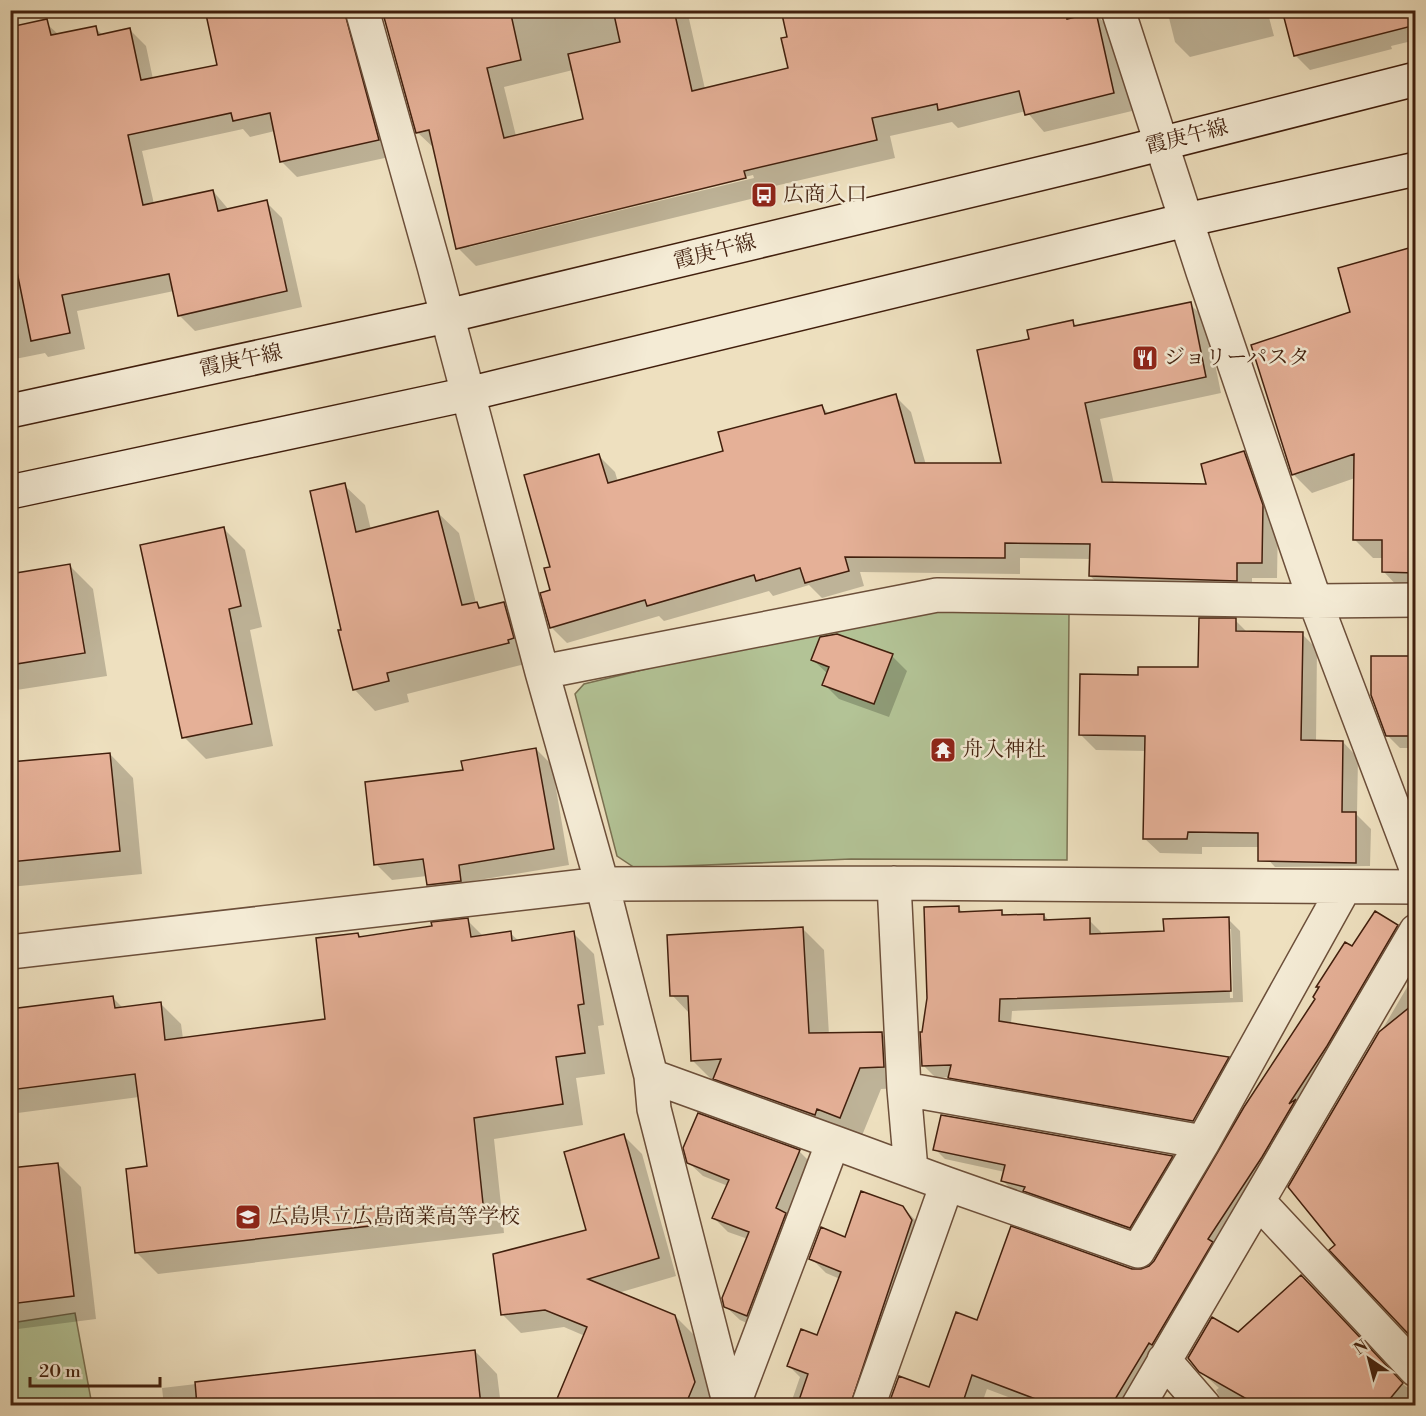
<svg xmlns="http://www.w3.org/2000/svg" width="1426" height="1416" viewBox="0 0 1426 1416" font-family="'Libre Bodoni','Noto Serif JP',serif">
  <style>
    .green { fill: #b3c396; stroke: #7a7152; stroke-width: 1.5 }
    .shadow { fill: #0003; fill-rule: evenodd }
    .building { fill: #e5b097; stroke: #411f0d; stroke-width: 1.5 }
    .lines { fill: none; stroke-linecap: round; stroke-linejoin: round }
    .street-casing { stroke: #6c4f3a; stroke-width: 36 }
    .secondary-casing { stroke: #411f0d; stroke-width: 36 }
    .street { stroke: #f4ebd5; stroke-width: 33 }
    .secondary { stroke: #f4ebd5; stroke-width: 33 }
    .labels { text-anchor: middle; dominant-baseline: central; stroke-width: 5; stroke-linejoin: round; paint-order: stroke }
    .street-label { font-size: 21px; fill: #411f0d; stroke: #f4ebd5 }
    .poi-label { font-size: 21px; fill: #411f0d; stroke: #f4ebd5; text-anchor: start }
  </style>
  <rect width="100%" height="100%" fill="#eee0bf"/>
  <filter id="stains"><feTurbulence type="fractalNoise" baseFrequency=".00333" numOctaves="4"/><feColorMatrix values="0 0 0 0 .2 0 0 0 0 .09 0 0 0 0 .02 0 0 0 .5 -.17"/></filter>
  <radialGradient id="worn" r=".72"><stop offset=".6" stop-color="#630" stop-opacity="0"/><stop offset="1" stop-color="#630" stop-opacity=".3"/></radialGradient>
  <!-- green -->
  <path class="green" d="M 907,606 L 1069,613 L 1067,860 L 851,859 L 635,868 L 617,856 L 575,694 L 584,684 Z
    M 75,1313 L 92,1405 L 11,1405 L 11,1323 Z"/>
  <!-- shadow -->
  <path class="shadow" d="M 207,10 L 362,10 L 394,156 L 297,177 L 281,161 L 275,131 L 250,137 L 243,129 L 142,151 L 154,204 L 213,191 L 229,210 L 266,202 L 282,218 L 302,307 L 195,331 L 179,315 L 174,291 L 77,311 L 85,349 L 48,357 L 45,353 L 10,360 L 10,32 L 47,24 L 59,35 L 95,28 L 103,35 L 130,30 L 146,46 L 153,79 L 218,66 Z
    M 383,10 L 687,10 L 705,89 L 789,70 L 789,38 L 783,10 L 1078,10 L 1080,18 L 1095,14 L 1114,32 L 1132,111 L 1044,132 L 1026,111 L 958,128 L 952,122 L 890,136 L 895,158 L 762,189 L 763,196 L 476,266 L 458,248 L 435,149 L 417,132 ZM 573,70 L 585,120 L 516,136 L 504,87 ZM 753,175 L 754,178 L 469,247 L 469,244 Z
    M 1167,10 L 1267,10 L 1274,36 L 1190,57 L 1175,42 Z
    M 1416,20 L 1416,40 L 1391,46 L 1392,49 L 1310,70 L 1295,55 Z
    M 1416,248 L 1416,591 L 1402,591 L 1384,572 L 1384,558 L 1373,558 L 1355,540 L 1355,478 L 1312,493 L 1293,474 L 1352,313 Z
    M 1190,304 L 1206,320 L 1221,393 L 1100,419 L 1114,484 L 1208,485 L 1244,452 L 1259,468 L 1278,522 L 1277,578 L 1252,578 L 1252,596 L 1106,591 L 1090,576 L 1091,559 L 1020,558 L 1020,574 L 860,572 L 864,586 L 822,598 L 809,585 L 773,596 L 769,591 L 664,621 L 659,616 L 567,643 L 551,627 L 552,568 L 599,456 L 615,472 L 618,482 L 725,452 L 822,407 L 829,414 L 895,396 L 911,412 L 926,465 L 1003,465 L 1030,340 L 1072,322 L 1078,327 Z
    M 344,485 L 365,505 L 371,530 L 438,513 L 459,533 L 476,603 L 483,609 L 504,604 L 524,625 L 529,663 L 407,694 L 409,702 L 375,711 L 355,690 L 339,631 L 342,631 Z
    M 223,528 L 245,550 L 262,627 L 250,630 L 273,746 L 206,759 L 184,737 Z
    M 70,566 L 93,589 L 107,676 L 10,691 L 10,575 Z
    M 1235,620 L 1248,633 L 1302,634 L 1317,649 L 1316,742 L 1343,742 L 1358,758 L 1357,815 L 1371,829 L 1370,866 L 1275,867 L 1260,851 L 1260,847 L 1202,847 L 1202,854 L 1160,853 L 1144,838 L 1146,751 L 1096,750 L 1081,735 L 1139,677 L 1200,669 Z
    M 892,656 L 907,671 L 889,717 L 839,699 L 824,684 L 828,674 L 813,660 Z
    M 1416,658 L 1416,748 L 1400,748 L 1387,735 Z
    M 536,749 L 552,765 L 569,865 L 473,881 L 476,897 L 444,900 L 428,885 L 427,876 L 392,880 L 376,864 Z
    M 110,754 L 133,778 L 142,874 L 10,887 L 10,764 Z
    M 958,908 L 964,913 L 1002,912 L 1006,917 L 1044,915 L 1050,922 L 1089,920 L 1101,932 L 1101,935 L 1165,932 L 1228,919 L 1240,931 L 1243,1002 L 1012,1011 L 1011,1024 L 1228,1058 L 1240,1070 L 1206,1133 L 962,1090 L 950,1077 L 936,1078 L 923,1065 ZM 1228,929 L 1231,929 L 1233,998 L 1230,998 Z
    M 467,920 L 484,937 L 510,933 L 519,941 L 573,933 L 594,954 L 604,1025 L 598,1026 L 605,1074 L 576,1078 L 583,1125 L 494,1139 L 504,1233 L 158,1274 L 137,1253 L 148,1167 L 139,1097 L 10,1114 L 10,1011 L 113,998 L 124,1009 L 160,1003 L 181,1024 L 183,1039 L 327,1020 L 358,935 L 361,938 L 433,927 Z
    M 1397,926 L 1411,941 L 1134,1406 L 1032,1406 L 987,1389 L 981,1406 L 889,1406 L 930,1389 L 978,1322 L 1131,1270 L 1141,1271 L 1149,1268 L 1155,1262 L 1317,999 L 1320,989 L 1318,987 L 1346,944 L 1353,948 Z
    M 803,929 L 824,950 L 829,1035 L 882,1034 L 903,1055 L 905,1088 L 881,1089 L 861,1138 L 736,1100 L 718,1081 L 714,1082 L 692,1060 L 690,1014 L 672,995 Z
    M 1416,972 L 1416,1241 L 1338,1245 L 1290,1187 Z
    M 624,1136 L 642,1154 L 676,1276 L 618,1293 L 675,1316 L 693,1334 L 712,1401 L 710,1406 L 558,1406 L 585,1336 L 564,1327 L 521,1333 L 503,1315 L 587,1231 Z
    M 935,1149 L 1172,1157 L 1182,1167 L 1140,1237 L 1035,1200 L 1029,1194 L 1013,1191 L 1003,1181 L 1005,1172 L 945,1159 Z
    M 799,1151 L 813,1165 L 761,1329 L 740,1320 L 725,1306 L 748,1239 L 728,1232 L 714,1218 L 728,1186 L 703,1176 L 688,1162 Z
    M 58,1164 L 81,1187 L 96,1319 L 10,1330 L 10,1170 Z
    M 903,1207 L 918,1223 L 869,1406 L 790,1406 L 800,1377 L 789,1366 L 818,1337 L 840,1279 L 826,1273 L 811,1258 Z
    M 1316,1291 L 1404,1385 L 1411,1390 L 1416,1390 L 1416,1406 L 1224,1406 L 1216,1390 L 1219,1388 L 1200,1371 L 1238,1334 Z
    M 475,1351 L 497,1374 L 501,1406 L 164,1406 L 162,1388 Z"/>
  <!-- building -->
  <path class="building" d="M 205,10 L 344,10 L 379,140 L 280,162 L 270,113 L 233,121 L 231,113 L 128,135 L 143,205 L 213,190 L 218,211 L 267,200 L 287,291 L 178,316 L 169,274 L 62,295 L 70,333 L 31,341 L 10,237 L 10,27 L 47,19 L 51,35 L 96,26 L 98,35 L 130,28 L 141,80 L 217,65 Z
    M 382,10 L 510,10 L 521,60 L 487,68 L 504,138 L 583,119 L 568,54 L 620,42 L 613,10 L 674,10 L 692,91 L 788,68 L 781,38 L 787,37 L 781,10 L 1065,10 L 1067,19 L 1096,12 L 1114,93 L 1025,115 L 1019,91 L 938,110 L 937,104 L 872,118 L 877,140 L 744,171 L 746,178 L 456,249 L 429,130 L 416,133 Z
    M 1282,10 L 1416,10 L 1416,25 L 1294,56 Z
    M 1416,246 L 1416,573 L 1382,572 L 1382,540 L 1353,540 L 1354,454 L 1292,475 L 1251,345 L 1350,312 L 1338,268 Z
    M 1191,302 L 1206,377 L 1085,403 L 1102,482 L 1206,484 L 1201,464 L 1244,451 L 1263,505 L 1262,563 L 1237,563 L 1237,581 L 1089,576 L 1090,544 L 1005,543 L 1005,558 L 845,557 L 849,571 L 805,583 L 800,568 L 756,581 L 754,575 L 647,606 L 645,600 L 550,628 L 540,593 L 550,590 L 544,568 L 550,567 L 524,475 L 599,454 L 608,483 L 723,451 L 718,432 L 822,405 L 825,414 L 896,394 L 915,463 L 1001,463 L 977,350 L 1029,339 L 1027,330 L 1073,320 L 1074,326 Z
    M 345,483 L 356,532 L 438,511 L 462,605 L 477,602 L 479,608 L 504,602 L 514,638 L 508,640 L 509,643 L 387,673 L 389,681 L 353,690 L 338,630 L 341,630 L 310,491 Z
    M 224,527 L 241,606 L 229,609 L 252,724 L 182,738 L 140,545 Z
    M 70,564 L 85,653 L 10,665 L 10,574 Z
    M 1199,618 L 1236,618 L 1236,631 L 1303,632 L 1301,740 L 1343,741 L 1342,812 L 1356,812 L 1356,863 L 1258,861 L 1258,833 L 1188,832 L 1187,839 L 1143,839 L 1145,736 L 1079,735 L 1080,674 L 1138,675 L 1138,667 L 1198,667 Z
    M 837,634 L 893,654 L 874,704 L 822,685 L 829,667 L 811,660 L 820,637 Z
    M 1371,656 L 1416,656 L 1416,736 L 1386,736 L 1371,695 Z
    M 536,748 L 554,849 L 459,865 L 461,881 L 427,885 L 423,859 L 374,865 L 365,782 L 463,770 L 461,761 Z
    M 110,753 L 120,851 L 10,862 L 10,762 Z
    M 959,906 L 959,912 L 1002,910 L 1002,915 L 1044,914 L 1044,920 L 1090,918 L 1090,934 L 1164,931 L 1163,919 L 1229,917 L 1231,991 L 1000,999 L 999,1021 L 1229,1057 L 1193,1121 L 948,1078 L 951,1065 L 922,1066 L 920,1032 L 922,1032 L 927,998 L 924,907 Z
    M 1375,911 L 1398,925 L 1327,1046 L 1289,1104 L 1296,1099 L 1262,1157 L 1208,1239 L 1213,1242 L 1152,1345 L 1149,1343 L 1111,1406 L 1054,1406 L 972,1375 L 964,1399 L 969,1401 L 968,1406 L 888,1406 L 899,1376 L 929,1387 L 956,1312 L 977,1320 L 1011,1226 L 1132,1269 L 1141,1269 L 1149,1266 L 1154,1261 L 1244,1107 L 1315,999 L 1313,997 L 1319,987 L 1316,987 L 1345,942 L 1352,946 Z
    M 468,918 L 471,937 L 511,931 L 512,941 L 574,931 L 584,1004 L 578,1005 L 585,1053 L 556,1057 L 563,1104 L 474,1118 L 484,1213 L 135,1253 L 126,1169 L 147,1166 L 135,1074 L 10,1090 L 10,1009 L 113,996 L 115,1008 L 161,1002 L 165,1040 L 325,1019 L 316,938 L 358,933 L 359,937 L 432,926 L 431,922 Z
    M 803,927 L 809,1033 L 882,1032 L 884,1067 L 860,1068 L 840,1118 L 817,1109 L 815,1115 L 713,1079 L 721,1059 L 691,1061 L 688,996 L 670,996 L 667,935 Z
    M 1416,1002 L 1416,1342 L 1329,1250 L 1335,1245 L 1288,1187 L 1379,1032 Z
    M 698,1113 L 800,1150 L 776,1208 L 786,1213 L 747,1316 L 724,1307 L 722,1298 L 749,1232 L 712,1218 L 729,1180 L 687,1163 L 683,1148 Z
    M 941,1115 L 1173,1156 L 1130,1228 L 1023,1191 L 1025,1187 L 1001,1181 L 1005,1165 L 933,1150 Z
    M 624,1134 L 659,1258 L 588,1279 L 675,1315 L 695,1382 L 685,1406 L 554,1406 L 587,1327 L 545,1310 L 501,1315 L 493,1254 L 586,1230 L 564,1152 Z
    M 58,1163 L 74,1296 L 10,1304 L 10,1168 Z
    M 861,1191 L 903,1206 L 912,1220 L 850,1406 L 797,1406 L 808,1374 L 787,1366 L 801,1329 L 817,1335 L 841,1272 L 809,1259 L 821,1227 L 845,1237 Z
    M 1301,1275 L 1403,1383 L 1384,1406 L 1259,1406 L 1199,1372 L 1188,1358 L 1212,1317 L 1238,1332 Z
    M 475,1350 L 481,1406 L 197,1406 L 195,1382 Z"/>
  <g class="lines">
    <!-- street casing -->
    <g class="street-casing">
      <path id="street" d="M 362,10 L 434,266 L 542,672 L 602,884 L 651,1076 L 833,1142
        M 1118,10 L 1203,272 L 1315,601 L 1416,868
        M 542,672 L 937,595 L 1315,601 L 1416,600
        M 894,883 L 904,1089 L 911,1170
        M 10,952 L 602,884 L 894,883 L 1416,887
        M 651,1076 L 654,1109 L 730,1406
        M 904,1089 L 1203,1142
        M 1258,1201 L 1416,1370
        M 1164,1360 L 1204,1406
        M 733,1406 L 833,1142 L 947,1184 L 1138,1251 L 1203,1142 L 1344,888
        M 868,1406 L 947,1184
        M 1138,1406 L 1416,931"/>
    </g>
    <!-- secondary casing -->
    <g class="secondary-casing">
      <path id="secondary" d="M 10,411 L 447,316 L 1097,160 L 1416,79
        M 10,492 L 468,394 L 1186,220 L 1416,169"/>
    </g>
    <!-- street -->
    <use href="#street" class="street"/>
    <!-- secondary -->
    <use href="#secondary" class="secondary"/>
  </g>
  <!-- icons -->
  <defs>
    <g id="bus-square" transform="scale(1.35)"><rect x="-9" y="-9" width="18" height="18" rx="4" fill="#8f2418" stroke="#f4ebd5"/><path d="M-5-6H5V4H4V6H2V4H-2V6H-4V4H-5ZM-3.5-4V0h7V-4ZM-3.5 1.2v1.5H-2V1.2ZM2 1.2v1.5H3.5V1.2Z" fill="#fff"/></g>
    <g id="restaurant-square" transform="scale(1.35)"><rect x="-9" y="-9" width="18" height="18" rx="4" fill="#8f2418" stroke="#f4ebd5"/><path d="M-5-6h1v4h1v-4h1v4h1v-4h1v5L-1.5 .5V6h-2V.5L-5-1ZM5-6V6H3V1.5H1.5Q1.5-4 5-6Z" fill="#fff"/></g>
    <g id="temple-square" transform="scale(1.35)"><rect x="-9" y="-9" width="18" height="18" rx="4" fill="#8f2418" stroke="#f4ebd5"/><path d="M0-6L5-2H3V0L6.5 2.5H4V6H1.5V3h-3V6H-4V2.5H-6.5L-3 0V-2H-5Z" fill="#fff"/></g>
    <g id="school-square" transform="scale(1.35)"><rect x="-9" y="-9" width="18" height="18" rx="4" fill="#8f2418" stroke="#f4ebd5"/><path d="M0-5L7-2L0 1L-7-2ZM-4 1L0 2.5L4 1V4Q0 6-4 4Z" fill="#fff"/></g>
  </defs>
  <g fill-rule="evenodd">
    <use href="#bus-square" x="764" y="195"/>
    <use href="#restaurant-square" x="1145" y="358"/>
    <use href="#temple-square" x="943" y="750"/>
    <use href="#school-square" x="248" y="1217"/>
  </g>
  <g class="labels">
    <!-- street labels -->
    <g class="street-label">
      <text transform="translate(1187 137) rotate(-14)">霞庚午線</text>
      <text transform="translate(715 252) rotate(-14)">霞庚午線</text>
      <text transform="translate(241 361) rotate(-12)">霞庚午線</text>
    </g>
    <!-- poi labels -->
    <g class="poi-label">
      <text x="783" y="195">広商入口</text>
      <text x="1164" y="358">ジョリーパスタ</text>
      <text x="962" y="750">舟入神社</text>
      <text x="268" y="1217">広島県立広島商業高等学校</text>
    </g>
  </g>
  <!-- margin -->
  <rect width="1426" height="1416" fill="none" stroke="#eee0bf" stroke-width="36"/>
  <rect x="12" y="12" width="1402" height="1392" fill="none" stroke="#411f0d" stroke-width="3"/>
  <rect x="18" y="18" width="1390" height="1380" fill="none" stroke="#411f0d" stroke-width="1.5"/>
  <!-- north arrow -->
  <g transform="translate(1369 1359) rotate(325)" stroke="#f4ebd5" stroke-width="4.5" paint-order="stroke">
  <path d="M0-4.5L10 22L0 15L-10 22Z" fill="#411f0d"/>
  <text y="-9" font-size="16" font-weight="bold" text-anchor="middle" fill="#411f0d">N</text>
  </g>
  <!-- scale -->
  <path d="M30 1377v9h130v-9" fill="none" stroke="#411f0d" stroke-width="3"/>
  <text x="39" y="1377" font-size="18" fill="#411f0d" stroke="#f4ebd5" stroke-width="4.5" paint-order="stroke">20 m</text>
  <rect width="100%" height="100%" filter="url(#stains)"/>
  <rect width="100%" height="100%" fill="url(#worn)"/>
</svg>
